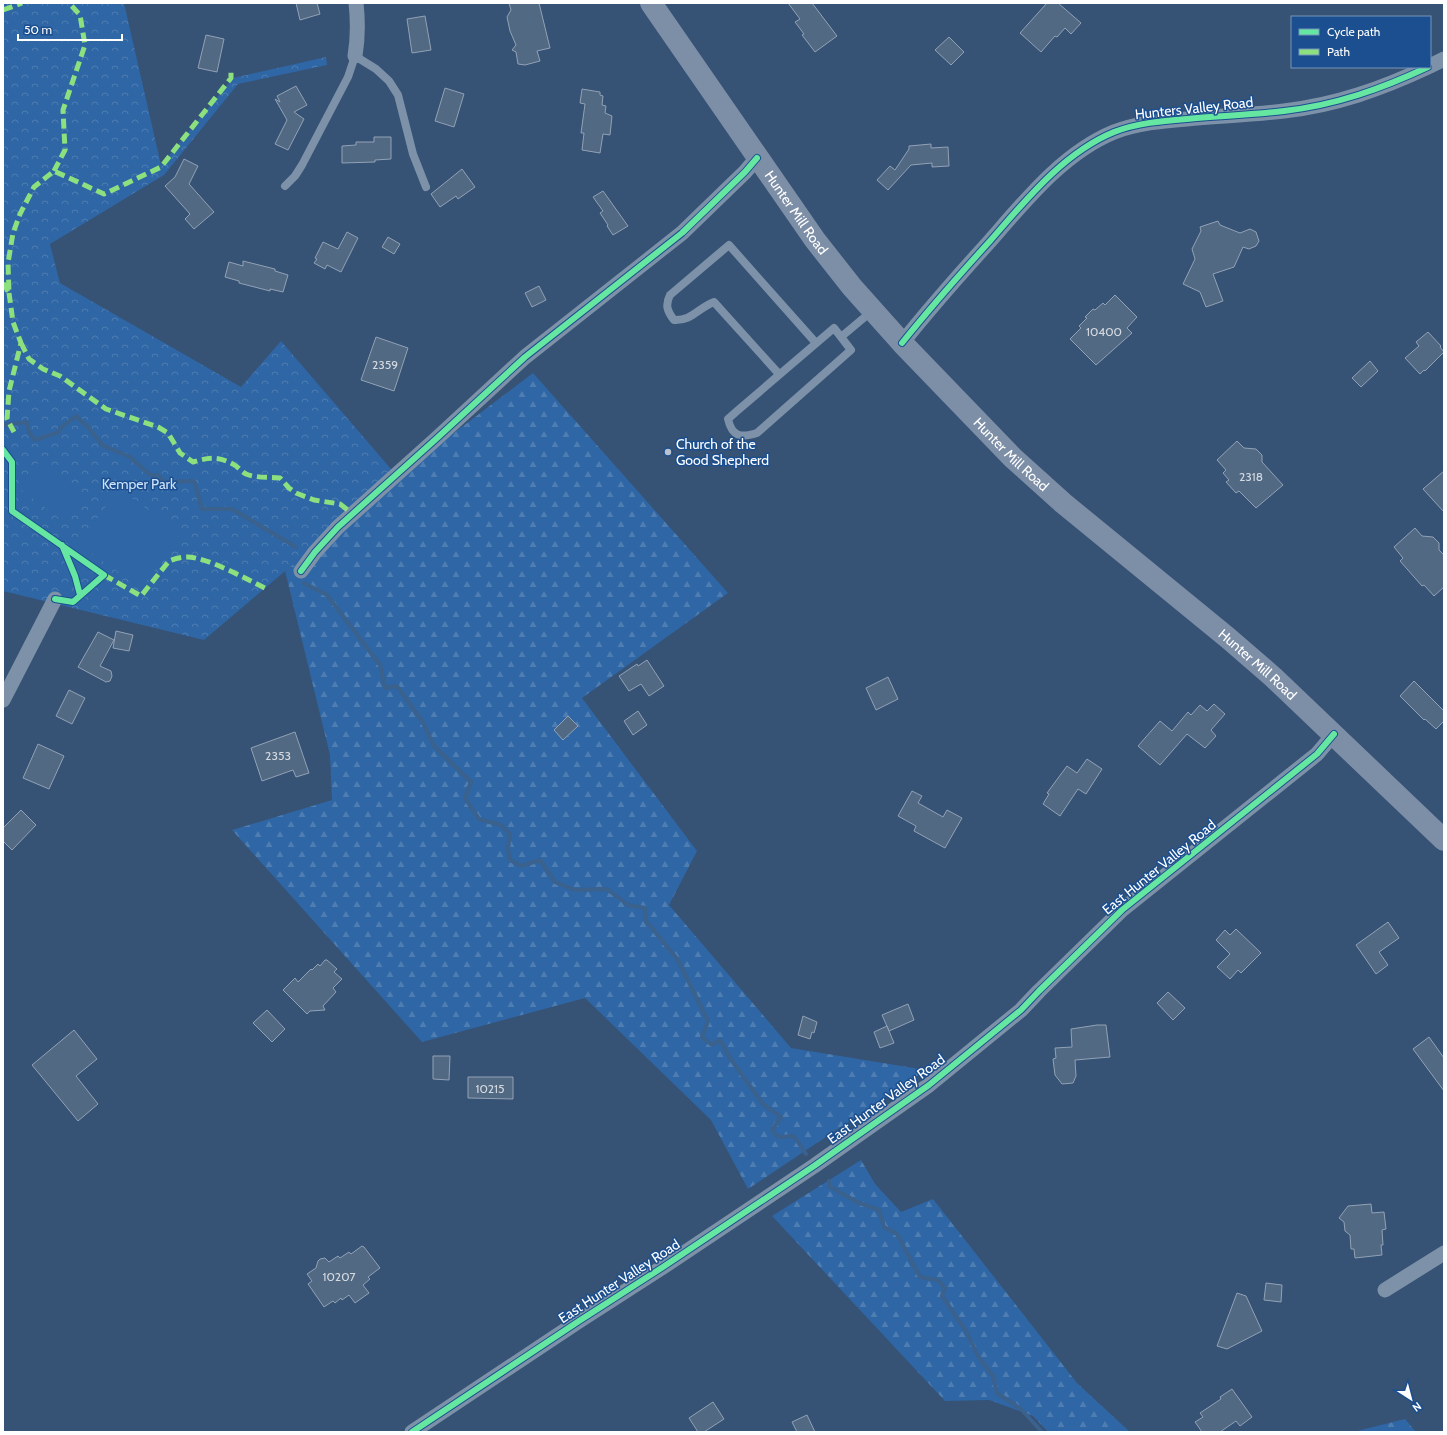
<svg xmlns="http://www.w3.org/2000/svg" width="1447" height="1435" viewBox="0 0 1447 1435" font-family="Cabin,sans-serif">
  <style>
    .forest { fill: url(#forest-firs) }
    .park { fill: url(#park-crowns) }
    .pitch { fill: #2f66a5 }
    .lines { fill: none; stroke-linecap: round; stroke-linejoin: round }
    .stream { stroke: #3b618d; stroke-width: 4 }
    .building { fill: #526984; stroke: #92a2b6 }
    .service { stroke: #7d92a8; stroke-width: 8 }
    .minor { stroke: #7d92a8; stroke-width: 15 }
    .primary { stroke: #7d8ea7; stroke-width: 22 }
    .quiet { stroke: #8de07e; stroke-width: 5; stroke-dasharray: 10 5; stroke-linecap: butt }
    .cycleway-casing { stroke: #1b4f8f; stroke-width: 8 }
    .cycleway { stroke: #66e7a1; stroke-width: 6 }
    .poi-dot { fill: #b9c2ce; stroke: #1b4f8f; stroke-width: 1.5 }
    .labels { text-anchor: middle; dominant-baseline: central; stroke-width: 3; stroke-linejoin: round; paint-order: stroke }
    .number-label { font-size: 12px; fill: #d4dae0 }
    .street-label { font-size: 14px; fill: #fff; stroke: #1b4f8f }
    .poi-label { font-size: 14px; fill: #fff; stroke: #1b4f8f; text-anchor: start }
    .park-label { font-size: 14px; fill: #cfe3fa; stroke: #1b4f8f }
  </style>
  <defs>
    <pattern id="forest-firs" width="22" height="20" patternUnits="userSpaceOnUse"><rect width="22" height="20" fill="#2f66a5"/><path d="M5 1l3.5 6h-7zM16 11l3.5 6h-7z" fill="#4e7db2"/></pattern>
    <pattern id="park-crowns" width="20" height="18" patternUnits="userSpaceOnUse"><rect width="20" height="18" fill="#2f66a5"/><path d="M2 6a3 3 0 1 1 6 0M12 15a3 3 0 1 1 6 0" fill="none" stroke="#4e7db2"/></pattern>
  </defs>
  <rect width="100%" height="100%" fill="#365274"/>
  <!-- forest -->
  <path class="forest" d="M 533,373 L 728,593 L 582,698 L 697,851 L 669,905 L 791,1048 L 926,1070 L 748,1189 L 711,1120 L 585,998 L 422,1042 L 232,830 L 332,800 L 330,755 L 285,571 L 397,476 Z
    M 861,1160 L 875,1184 L 901,1212 L 933,1199 L 1077,1383 L 1130,1432 L 1048,1432 L 1033,1416 L 989,1400 L 945,1401 L 772,1216 Z
    M 1405,1419 L 1416,1432 L 1353,1432 Z"/>
  <!-- park -->
  <path class="park" d="M 3,3 L 124,3 L 161,165 L 233,78 L 326,57 L 327,65 L 238,84 L 164,175 L 50,244 L 60,283 L 241,387 L 281,341 L 397,476 L 204,640 L 3,591 Z"/>
  <!-- pitch -->
  <path class="pitch" d="M 38,463 L 82,496 L 63,521 L 19,488 Z
    M 118,489 L 181,533 L 142,588 L 79,545 Z"/>
  <g class="lines">
    <!-- stream -->
    <path class="stream" d="M 3,425 L 27,422 L 29,432 L 35,440 L 59,432 L 60,428 L 76,416 L 89,428 L 102,445 L 130,457 L 150,475 L 157,475 L 165,482 L 194,481 L 202,509 L 232,509 L 296,547
      M 304,583 L 327,595 L 380,665 L 385,688 L 397,686 L 422,721 L 434,746 L 471,782 L 465,798 L 479,819 L 501,825 L 510,834 L 508,848 L 510,860 L 521,866 L 540,860 L 555,882 L 575,890 L 607,889 L 628,905 L 645,908 L 646,921 L 678,960 L 708,1021 L 702,1037 L 712,1045 L 720,1040 L 730,1058 L 763,1104 L 781,1117 L 772,1130 L 778,1137 L 794,1136 L 806,1154
      M 829,1181 L 829,1186 L 857,1202 L 879,1210 L 884,1227 L 897,1234 L 920,1277 L 938,1280 L 945,1288 L 942,1296 L 966,1331 L 978,1356 L 993,1376 L 997,1393 L 1021,1409 L 1042,1432"/>
  </g>
  <!-- building -->
  <path class="building" d="M 296,3 L 317,3 L 320,14 L 300,20 Z
    M 509,3 L 539,3 L 550,48 L 537,51 L 540,61 L 525,65 L 518,64 L 516,52 L 512,50 L 516,45 L 510,31 L 507,17 L 511,10 Z
    M 788,3 L 812,3 L 837,36 L 815,52 L 802,35 L 804,34 L 795,22 L 800,19 Z
    M 1047,3 L 1058,3 L 1081,23 L 1071,34 L 1065,28 L 1057,37 L 1055,36 L 1041,52 L 1020,33 Z
    M 425,16 L 431,50 L 412,53 L 407,19 Z
    M 206,35 L 224,39 L 217,72 L 198,68 Z
    M 949,37 L 964,52 L 951,65 L 935,50 Z
    M 296,86 L 307,105 L 294,112 L 304,119 L 288,150 L 275,144 L 287,120 L 275,99 L 280,102 L 277,96 Z
    M 445,88 L 464,94 L 454,127 L 435,121 Z
    M 582,89 L 600,92 L 600,95 L 603,96 L 602,105 L 606,106 L 605,113 L 612,116 L 610,135 L 603,134 L 600,153 L 582,150 L 584,133 L 581,133 L 585,104 L 580,103 Z
    M 374,137 L 391,137 L 391,159 L 375,160 L 375,162 L 342,163 L 342,146 L 356,145 L 356,142 L 374,142 Z
    M 931,144 L 931,148 L 948,147 L 949,166 L 932,167 L 932,163 L 911,165 L 888,190 L 877,180 L 890,166 L 895,170 L 909,149 L 909,146 Z
    M 184,159 L 198,166 L 189,184 L 214,212 L 194,229 L 185,219 L 190,214 L 165,186 L 175,177 Z
    M 462,169 L 475,187 L 458,199 L 456,196 L 440,207 L 431,194 Z
    M 603,191 L 628,226 L 613,235 L 607,226 L 608,225 L 600,213 L 603,211 L 593,197 Z
    M 1218,221 L 1220,225 L 1240,233 L 1250,229 L 1256,232 L 1259,241 L 1256,246 L 1249,249 L 1243,247 L 1234,267 L 1213,274 L 1223,301 L 1206,307 L 1200,292 L 1183,284 L 1195,259 L 1192,249 L 1201,231 L 1200,227 Z
    M 347,232 L 358,238 L 341,272 L 327,265 L 325,269 L 314,263 L 317,259 L 315,258 L 323,242 L 338,249 Z
    M 388,237 L 400,244 L 394,254 L 382,247 Z
    M 243,261 L 275,269 L 275,271 L 288,275 L 283,292 L 270,289 L 270,291 L 239,283 L 239,281 L 225,277 L 229,262 L 243,266 Z
    M 539,286 L 546,300 L 532,307 L 525,293 Z
    M 1115,295 L 1137,317 L 1127,328 L 1132,333 L 1096,365 L 1070,339 L 1081,328 L 1079,326 L 1087,318 L 1085,317 L 1093,309 L 1095,310 L 1103,303 L 1105,305 Z
    M 1428,332 L 1441,346 L 1440,347 L 1444,352 L 1425,371 L 1424,370 L 1420,374 L 1405,358 L 1419,346 L 1416,342 Z
    M 376,337 L 408,348 L 394,391 L 361,380 Z
    M 1370,361 L 1378,371 L 1361,387 L 1352,378 Z
    M 1237,441 L 1244,448 L 1256,449 L 1262,455 L 1262,462 L 1283,485 L 1256,508 L 1239,491 L 1236,493 L 1226,482 L 1229,480 L 1223,473 L 1226,470 L 1217,460 Z
    M 1444,471 L 1444,512 L 1423,489 Z
    M 1415,528 L 1422,536 L 1433,537 L 1439,543 L 1439,550 L 1444,555 L 1444,587 L 1434,596 L 1424,585 L 1422,586 L 1400,561 L 1403,558 L 1394,547 Z
    M 116,631 L 133,635 L 129,651 L 113,648 Z
    M 98,632 L 114,640 L 100,666 L 111,671 L 112,676 L 110,681 L 106,682 L 78,667 Z
    M 647,660 L 664,686 L 649,696 L 641,684 L 629,691 L 619,676 L 637,664 L 638,666 Z
    M 888,677 L 898,699 L 876,710 L 866,688 Z
    M 1414,681 L 1444,711 L 1444,721 L 1436,729 L 1425,719 L 1424,720 L 1400,696 Z
    M 69,690 L 85,698 L 72,724 L 56,716 Z
    M 1214,704 L 1225,714 L 1211,730 L 1216,736 L 1205,748 L 1187,734 L 1160,765 L 1138,746 L 1160,721 L 1172,731 L 1188,712 L 1191,715 L 1200,705 L 1207,711 Z
    M 638,711 L 647,725 L 633,735 L 624,721 Z
    M 568,716 L 578,726 L 563,740 L 554,730 Z
    M 295,732 L 309,773 L 296,777 L 293,770 L 262,781 L 251,748 Z
    M 38,744 L 64,756 L 49,789 L 23,778 Z
    M 1087,759 L 1102,769 L 1086,794 L 1078,789 L 1060,816 L 1043,804 L 1049,794 L 1047,793 L 1067,766 L 1077,773 Z
    M 912,791 L 922,796 L 918,803 L 943,817 L 947,810 L 962,818 L 945,848 L 914,831 L 916,826 L 898,816 Z
    M 21,810 L 36,825 L 12,850 L 3,841 L 3,828 Z
    M 1388,922 L 1399,938 L 1379,952 L 1388,965 L 1376,974 L 1356,945 Z
    M 1236,929 L 1261,953 L 1241,973 L 1238,970 L 1230,979 L 1217,967 L 1230,954 L 1216,940 L 1225,930 L 1230,935 Z
    M 325,960 L 327,960 L 337,969 L 334,972 L 342,979 L 333,988 L 336,992 L 323,1006 L 325,1010 L 310,1011 L 307,1014 L 283,990 L 295,978 L 298,982 L 311,969 L 312,970 L 318,964 L 320,966 Z
    M 1168,992 L 1185,1008 L 1173,1020 L 1157,1003 Z
    M 908,1004 L 914,1020 L 889,1031 L 882,1015 Z
    M 267,1010 L 285,1029 L 272,1042 L 253,1023 Z
    M 803,1016 L 817,1022 L 814,1033 L 812,1032 L 810,1039 L 798,1035 Z
    M 1097,1025 L 1106,1025 L 1110,1057 L 1075,1060 L 1076,1076 L 1073,1083 L 1062,1084 L 1055,1075 L 1053,1059 L 1056,1058 L 1055,1048 L 1072,1047 L 1071,1029 Z
    M 887,1026 L 894,1043 L 880,1048 L 874,1032 Z
    M 74,1030 L 97,1059 L 76,1076 L 98,1104 L 78,1121 L 32,1065 Z
    M 1429,1037 L 1444,1058 L 1444,1091 L 1413,1049 Z
    M 433,1056 L 450,1056 L 449,1080 L 433,1079 Z
    M 468,1077 L 513,1077 L 513,1099 L 468,1098 Z
    M 1371,1204 L 1372,1213 L 1384,1212 L 1386,1229 L 1382,1230 L 1383,1245 L 1381,1245 L 1382,1255 L 1355,1258 L 1354,1249 L 1351,1249 L 1350,1235 L 1345,1231 L 1344,1222 L 1339,1218 L 1348,1206 Z
    M 362,1246 L 364,1247 L 380,1268 L 368,1277 L 370,1279 L 363,1285 L 369,1293 L 355,1303 L 349,1295 L 342,1300 L 341,1298 L 335,1303 L 333,1301 L 324,1307 L 308,1284 L 312,1281 L 307,1274 L 316,1268 L 318,1261 L 320,1259 L 325,1258 L 329,1262 L 338,1256 L 340,1258 L 349,1252 L 351,1254 Z
    M 1266,1283 L 1282,1285 L 1281,1302 L 1264,1300 Z
    M 1237,1293 L 1246,1296 L 1262,1331 L 1227,1349 L 1217,1346 Z
    M 1232,1389 L 1252,1417 L 1240,1426 L 1236,1421 L 1220,1432 L 1202,1432 L 1195,1422 L 1203,1417 L 1200,1413 L 1221,1399 L 1220,1397 Z
    M 713,1402 L 724,1419 L 704,1432 L 698,1432 L 689,1418 Z
    M 807,1415 L 815,1432 L 797,1432 L 792,1422 Z"/>
  <g class="lines">
    <!-- service -->
    <path class="service" d="M 285,186 L 295,176 L 302,165 L 348,77 L 355,56 L 376,69 L 389,81 L 398,95 L 413,154 L 426,187
      M 841,337 L 834,328 L 737,411 L 728,419 C 732,437 741,438 757,433 L 851,350 L 841,337 L 872,311
      M 779,374 L 714,302 C 698,308 692,321 674,320 C 667,311 665,305 670,295 L 729,245 L 816,343"/>
    <!-- minor -->
    <path class="minor" d="M 355,56 C 358,38 358,21 356,3
      M 1430,66 L 1444,59
      M 902,343 C 930,308 960,274 990,241 C 1025,201 1063,153 1114,132 C 1137,123 1162,121 1187,119 C 1220,116 1252,115 1284,111 C 1336,105 1381,89 1428,67
      M 301,571 L 315,552 L 338,527 L 436,439 L 525,357 L 682,233 L 745,172 L 757,158
      M 3,700 L 55,599
      M 1385,1290 L 1444,1253
      M 412,1432 L 579,1321 L 663,1267 L 814,1166 L 929,1085 L 1021,1010 L 1039,991 L 1122,910 L 1317,754 L 1334,734"/>
    <!-- primary -->
    <path class="primary" id="s1" d="M 651,3 L 815,240 L 852,287 L 902,343 L 1013,458 L 1063,503 L 1228,638 L 1273,677 L 1444,840"/>
    <!-- quiet -->
    <path class="quiet" d="M 3,10 L 22,3
      M 54,171 L 65,150 L 63,110 L 85,45 L 80,15 L 69,3
      M 3,283 L 9,293 L 8,263 L 13,233 L 20,214 L 34,187 L 54,171 L 104,194 L 161,167 L 231,78 L 231,72
      M 9,293 L 13,322 L 21,343 L 9,391 L 7,419 L 14,432
      M 21,343 L 29,359 L 43,369 L 60,376 L 106,409 L 158,427 L 168,433 L 180,453 L 193,462 C 210,457 220,456 236,466 C 239,468 242,472 246,474 C 255,478 270,477 280,478 L 289,488 L 296,493 L 314,500 L 340,504 L 353,514
      M 104,575 L 141,596 L 169,561 C 174,559 181,557 187,557 C 207,557 246,579 265,588"/>
    <!-- cycleway casing -->
    <g class="cycleway-casing">
      <path id="cycleway" d="M 902,343 C 930,308 960,274 990,241 C 1025,201 1063,153 1114,132 C 1137,123 1162,121 1187,119 C 1220,116 1252,115 1284,111 C 1336,105 1381,89 1428,67
        M 3,450 L 12,462 L 12,511 L 104,575 L 73,602 L 55,599
        M 62,545 L 75,576 L 80,595
        M 301,571 L 315,552 L 338,527 L 436,439 L 525,357 L 682,233 L 745,172 L 757,158
        M 412,1432 L 579,1321 L 663,1267 L 814,1166 L 929,1085 L 1021,1010 L 1039,991 L 1122,910 L 1317,754 L 1334,734"/>
    </g>
    <!-- cycleway -->
    <use href="#cycleway" class="cycleway"/>
  </g>
  <!-- markers -->
  <circle class="poi-dot" cx="668" cy="452" r="4"/>
  <g class="labels">
    <!-- number labels -->
    <g class="number-label">
      <text x="1104" y="331">10400</text>
      <text x="385" y="364">2359</text>
      <text x="1251" y="476">2318</text>
      <text x="278" y="755">2353</text>
      <text x="490" y="1088">10215</text>
      <text x="339" y="1276">10207</text>
    </g>
    <!-- street labels -->
    <g class="street-label">
      <text transform="translate(1194 108) rotate(-6)">Hunters Valley Road</text>
      <text stroke="none"><textPath href="#s1" startOffset="255">Hunter Mill Road</textPath></text>
      <text stroke="none"><textPath href="#s1" startOffset="579">Hunter Mill Road</textPath></text>
      <text stroke="none"><textPath href="#s1" startOffset="903">Hunter Mill Road</textPath></text>
      <text transform="translate(1159 867) rotate(-39)">East Hunter Valley Road</text>
      <text transform="translate(886 1099) rotate(-36)">East Hunter Valley Road</text>
      <text transform="translate(619 1281) rotate(-33)">East Hunter Valley Road</text>
    </g>
    <!-- poi labels -->
    <g class="poi-label">
      <text x="676" y="444">Church of the<tspan x="676" dy="16">Good Shepherd</tspan></text>
    </g>
    <!-- park labels -->
    <g class="park-label">
      <text x="139" y="484">Kemper Park</text>
    </g>
  </g>
  <!-- border -->
  <rect width="1447" height="1435" fill="none" stroke="#ffffff" stroke-width="8"/>
  <!-- legend -->
  <rect x="1291" y="16" width="140" height="52" fill="#1b4f8f" stroke="#7695bc"/>
  <rect x="1299" y="29" width="20" height="6" fill="#66e7a1" stroke="#7695bc"/>
  <text x="1327" y="36" font-size="12" fill="#ffffff">Cycle path</text>
  <rect x="1299" y="49" width="20" height="6" fill="#8de07e" stroke="#7695bc"/>
  <text x="1327" y="56" font-size="12" fill="#ffffff">Path</text>
  <!-- north arrow -->
  <g transform="translate(1411 1399) rotate(144)" stroke="#1b4f8f" stroke-width="3" paint-order="stroke">
  <path d="M0-3L7 15L0 10L-7 15Z" fill="#ffffff"/>
  <text y="-6" font-size="11" font-weight="bold" text-anchor="middle" fill="#ffffff">N</text>
  </g>
  <!-- scale -->
  <path d="M18 34v6h104v-6" fill="none" stroke="#ffffff" stroke-width="2"/>
  <text x="24" y="34" font-size="12" fill="#ffffff" stroke="#1b4f8f" stroke-width="3" paint-order="stroke">50 m</text>
</svg>
